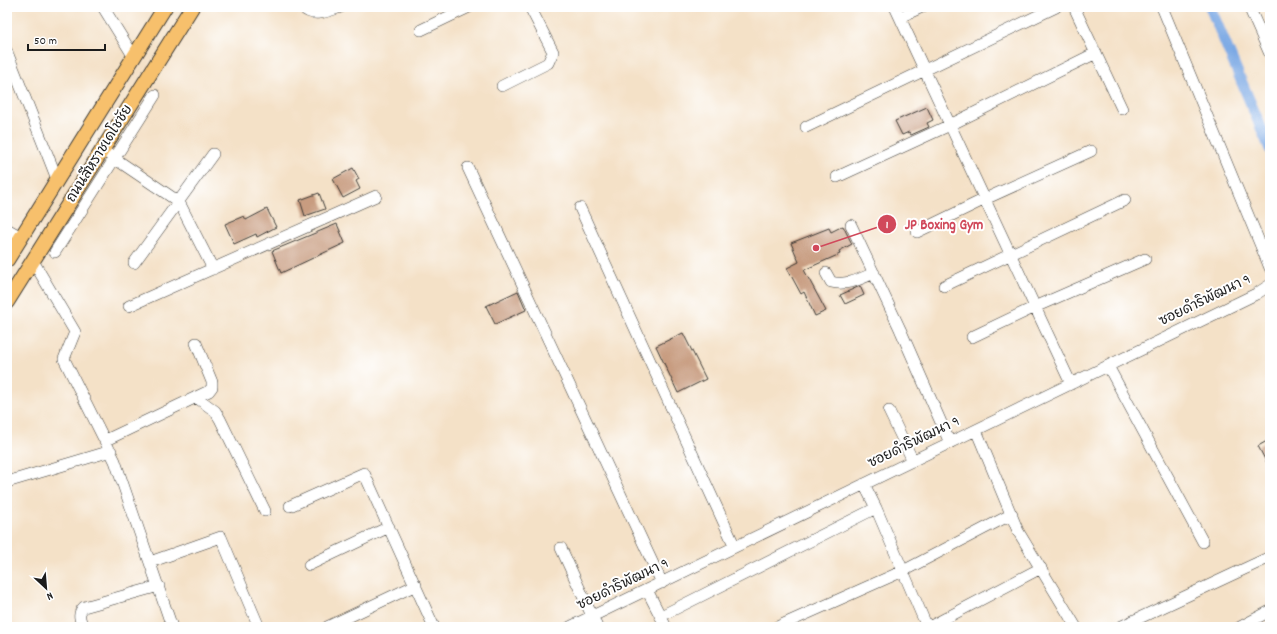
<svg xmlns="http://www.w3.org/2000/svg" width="1277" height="634" viewBox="0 0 1277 634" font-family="Dekko,'Playpen Sans Thai',sans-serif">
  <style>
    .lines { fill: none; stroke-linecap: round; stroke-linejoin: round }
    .canal { stroke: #7ba9e4; stroke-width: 11 }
    .building { fill: #c89c80 }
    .minor-casing { stroke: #3c3a36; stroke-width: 12 }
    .major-casing { stroke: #3c3a36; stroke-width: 16 }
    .minor { stroke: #fff; stroke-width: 11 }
    .major { stroke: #f7c06c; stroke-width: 14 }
    .labels { text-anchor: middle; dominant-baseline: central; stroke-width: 4; stroke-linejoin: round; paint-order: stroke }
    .street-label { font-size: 14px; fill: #1c1c1c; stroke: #fff }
    .leader { fill: none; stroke: #d1495b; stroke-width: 1.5 }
    .callout-dot { fill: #d1495b; stroke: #fff; stroke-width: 1.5 }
    .mark-label { font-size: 12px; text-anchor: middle; font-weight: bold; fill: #fff }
    .callout-label { font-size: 15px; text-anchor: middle; font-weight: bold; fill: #d1495b; stroke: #fff; stroke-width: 4; stroke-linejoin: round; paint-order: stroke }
  </style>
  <rect width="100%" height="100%" fill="#fff"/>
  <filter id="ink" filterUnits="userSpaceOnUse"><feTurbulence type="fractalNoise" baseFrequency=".025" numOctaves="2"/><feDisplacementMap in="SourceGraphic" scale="8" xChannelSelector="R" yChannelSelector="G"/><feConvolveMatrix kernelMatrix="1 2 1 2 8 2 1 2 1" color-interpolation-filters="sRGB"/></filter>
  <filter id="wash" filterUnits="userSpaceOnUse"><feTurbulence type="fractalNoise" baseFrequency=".012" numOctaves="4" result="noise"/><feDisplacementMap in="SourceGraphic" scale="16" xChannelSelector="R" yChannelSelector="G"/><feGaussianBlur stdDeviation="0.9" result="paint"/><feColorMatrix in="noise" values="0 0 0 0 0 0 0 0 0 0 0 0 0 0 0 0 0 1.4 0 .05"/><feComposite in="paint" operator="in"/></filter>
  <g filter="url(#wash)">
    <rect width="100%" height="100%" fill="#f4e1c7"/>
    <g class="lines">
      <!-- canal -->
      <path class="canal" d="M 1210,7 L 1270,149"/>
    </g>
    <g id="blocks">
      <!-- building -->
      <path class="building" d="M 927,107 L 933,120 L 927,123 L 929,127 L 911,135 L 909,132 L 902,135 L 895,121 Z
        M 353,168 L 359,179 L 356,181 L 360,189 L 343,198 L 333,179 Z
        M 319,193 L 325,209 L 305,216 L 300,200 Z
        M 267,209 L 276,227 L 257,237 L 256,234 L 234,244 L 225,224 L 244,216 L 246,220 Z
        M 337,224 L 345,243 L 281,273 L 272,251 Z
        M 843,226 L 852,244 L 839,251 L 840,254 L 804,270 L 826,311 L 815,316 L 804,292 L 801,294 L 787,268 L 799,262 L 791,243 L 829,228 L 831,232 Z
        M 860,286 L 864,295 L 845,304 L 840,295 Z
        M 518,291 L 526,310 L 495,324 L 486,306 Z
        M 683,333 L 706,379 L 678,393 L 656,346 Z
        M 1267,441 L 1270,446 L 1270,469 L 1258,446 Z"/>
    </g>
  </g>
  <g filter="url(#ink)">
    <use href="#blocks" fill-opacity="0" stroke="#3c3a36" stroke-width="1"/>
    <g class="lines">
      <!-- minor casing -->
      <g class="minor-casing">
        <path id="minor" d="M 103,7 L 134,57
          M 302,7 C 314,19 327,11 341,7
          M 895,7 L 1071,384
          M 1074,7 L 1122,109
          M 1162,7 L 1270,268
          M 1249,7 L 1270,54
          M 900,17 L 922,7
          M 421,30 L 469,7
          M 7,52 L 57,179
          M 502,86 L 548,63 L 553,52 L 530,7
          M 806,127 L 1056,7
          M 108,154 L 179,202 L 213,269
          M 468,168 L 662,583
          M 837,177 L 950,125 L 1096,53
          M 580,208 L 735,547
          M 851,225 L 900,329 L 950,443
          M 7,229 L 21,237
          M 917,232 L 985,199 L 1091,151
          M 55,252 L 155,95
          M 33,261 L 75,332 L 64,359 L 115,461 L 172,627
          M 134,263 L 213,154
          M 826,273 L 831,282 C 847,286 860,279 874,273
          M 944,286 L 1125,200
          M 129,306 L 376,196
          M 972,337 L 1035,307 L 1145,259
          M 1108,366 L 1203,542
          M 196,397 L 215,411 L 220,419 L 265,511
          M 889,411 L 913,461
          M 976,430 L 1018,531 L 1076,627
          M 106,440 L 209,391 L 212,387 L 212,382 L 196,343
          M 7,482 L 111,451
          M 864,484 L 876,508 L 927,627
          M 290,506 L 364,473 L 434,627
          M 561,548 L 597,627
          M 150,562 L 221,537 L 259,627
          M 309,565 L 389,527
          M 647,590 L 666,627
          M 661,616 L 876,508
          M 83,627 C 80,619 77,614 84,607 L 159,586
          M 327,627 L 416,585
          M 570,627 L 1256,294 L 1270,285
          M 777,627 L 903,571 L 1012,514
          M 929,627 L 1041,568
          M 1120,627 L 1270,557
          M 1240,627 L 1270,611"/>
      </g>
      <!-- major casing -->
      <g class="major-casing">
        <path id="major" d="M 7,260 L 165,7
          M 7,302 L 192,7"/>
      </g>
      <!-- minor -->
      <use href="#minor" class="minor"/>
      <!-- major -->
      <use href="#major" class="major"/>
    </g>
  </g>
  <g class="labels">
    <!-- street labels -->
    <g class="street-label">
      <text transform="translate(100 154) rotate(-58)">ถนนสีหราชเดโชชัย</text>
      <text transform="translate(1205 301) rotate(-26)">ซอยดำริพัฒนา 9</text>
      <text transform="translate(914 443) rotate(-26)">ซอยดำริพัฒนา 9</text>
      <text transform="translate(623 585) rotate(-26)">ซอยดำริพัฒนา 9</text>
    </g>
  </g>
  <!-- callouts -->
  <path class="leader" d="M816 248L887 224"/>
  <g class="callout-dot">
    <circle cx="816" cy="248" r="4"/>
    <circle cx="887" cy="224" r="10"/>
  </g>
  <g class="mark-label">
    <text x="887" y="228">1</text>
  </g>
  <g class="callout-label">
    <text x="944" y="229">JP Boxing Gym</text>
  </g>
  <!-- margin -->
  <rect width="1277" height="634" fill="none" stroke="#fff" stroke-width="24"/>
  <!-- north arrow -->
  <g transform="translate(46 588) rotate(154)" stroke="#ffffff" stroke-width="3" paint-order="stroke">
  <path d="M0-3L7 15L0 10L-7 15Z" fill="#1c1c1c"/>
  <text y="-6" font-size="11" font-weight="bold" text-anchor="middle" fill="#1c1c1c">N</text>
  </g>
  <!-- scale -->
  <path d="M28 44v6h77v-6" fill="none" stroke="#1c1c1c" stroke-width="2"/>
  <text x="34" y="44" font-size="12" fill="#1c1c1c" stroke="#ffffff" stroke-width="3" paint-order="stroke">50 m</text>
</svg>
